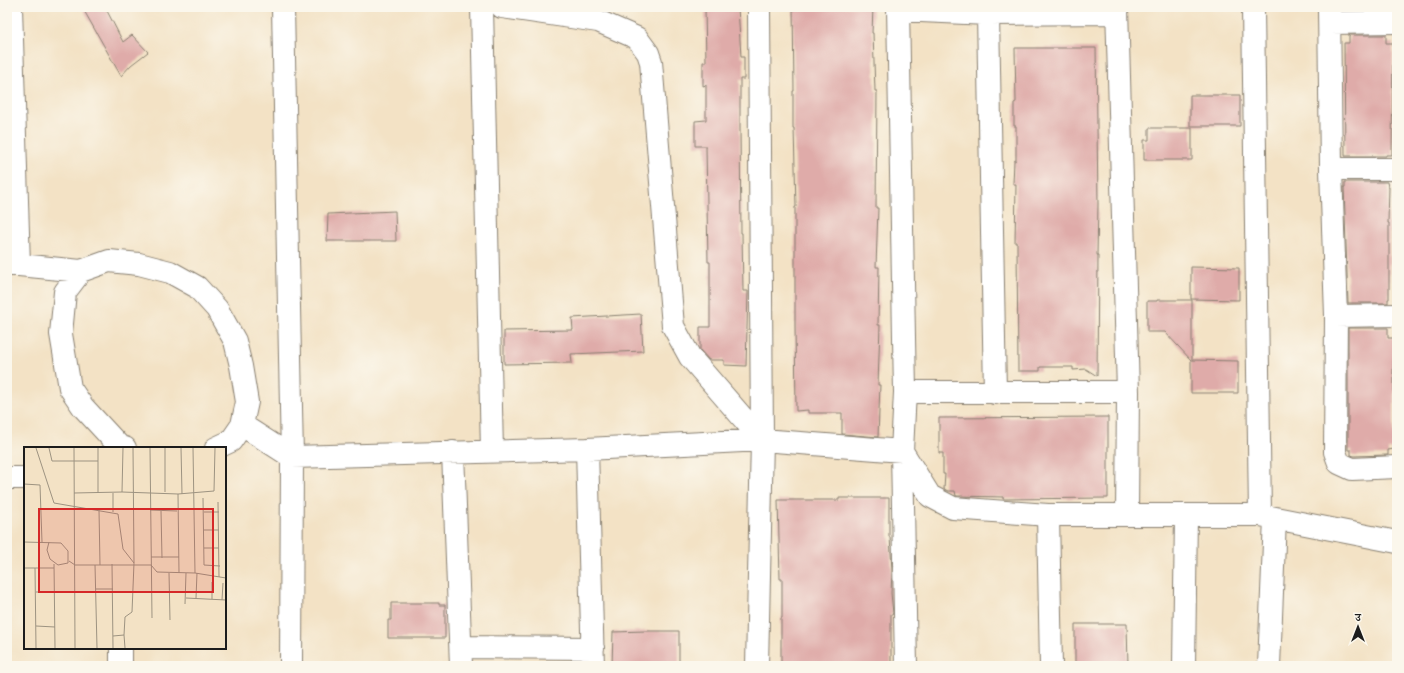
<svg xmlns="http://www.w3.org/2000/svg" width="1404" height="673" viewBox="0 0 1404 673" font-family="'IM FELL DW Pica','Noto Serif Devanagari',serif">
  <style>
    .building { fill: #dfaba9 }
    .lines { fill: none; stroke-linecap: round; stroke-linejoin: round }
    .minor-casing { stroke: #887f70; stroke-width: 24 }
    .minor { stroke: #fff; stroke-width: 22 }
    .inset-road { fill: none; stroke: #9d9381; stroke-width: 1 }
    .view { fill: #d62828; fill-opacity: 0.15; stroke: #d62828; stroke-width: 2 }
    .inset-edge { fill: none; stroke: #1c1c1c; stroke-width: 2 }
  </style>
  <rect width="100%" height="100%" fill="#fbf7ec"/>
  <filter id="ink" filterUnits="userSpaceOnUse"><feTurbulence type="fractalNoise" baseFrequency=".025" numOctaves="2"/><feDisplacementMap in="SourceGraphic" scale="8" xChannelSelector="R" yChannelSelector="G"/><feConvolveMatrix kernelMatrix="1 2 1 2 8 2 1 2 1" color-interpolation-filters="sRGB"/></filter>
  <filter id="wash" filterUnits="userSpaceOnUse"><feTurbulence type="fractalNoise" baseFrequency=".012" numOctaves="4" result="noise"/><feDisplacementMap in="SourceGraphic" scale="16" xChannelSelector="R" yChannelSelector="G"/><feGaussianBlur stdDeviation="0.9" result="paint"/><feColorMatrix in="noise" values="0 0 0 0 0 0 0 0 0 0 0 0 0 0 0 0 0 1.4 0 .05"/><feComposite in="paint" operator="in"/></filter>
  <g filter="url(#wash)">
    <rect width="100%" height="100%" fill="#f3e2c5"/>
    <g id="blocks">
      <!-- building -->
      <path class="building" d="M 82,7 L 105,7 L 123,42 L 132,35 L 148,52 L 131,65 L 121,76 Z
        M 705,7 L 738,7 L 741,57 L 744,57 L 744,79 L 740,79 L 740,128 L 741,233 L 742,233 L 743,291 L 748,291 L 746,366 L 724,365 L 724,360 L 709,360 L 700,350 L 700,327 L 710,327 L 710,262 L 708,262 L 706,146 L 695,146 L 695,121 L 706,120 L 706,85 L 703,86 L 703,62 L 706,62 Z
        M 793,7 L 873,7 L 872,33 L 873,33 L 875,91 L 877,91 L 876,208 L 878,208 L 876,267 L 879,267 L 878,325 L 880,325 L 878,385 L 880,385 L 878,437 L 842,434 L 842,413 L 808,413 L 808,410 L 796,411 L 795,325 L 795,207 L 796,207 L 794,128 L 793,128 L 793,91 L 794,91 Z
        M 1349,35 L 1386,35 L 1386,43 L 1393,43 L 1392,155 L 1386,155 L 1386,156 L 1345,156 L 1344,43 L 1349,43 Z
        M 1015,48 L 1096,48 L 1098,204 L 1097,255 L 1098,255 L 1097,376 L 1086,369 L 1073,370 L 1073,367 L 1040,367 L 1040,371 L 1018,371 L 1017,243 L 1015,243 L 1016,184 L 1013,184 L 1014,161 L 1016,160 L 1016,126 L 1014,126 L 1014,103 L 1016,102 Z
        M 1190,95 L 1240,95 L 1240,126 L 1190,126 Z
        M 1149,128 L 1192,128 L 1192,160 L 1144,160 L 1144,140 L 1149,140 Z
        M 1345,182 L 1387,182 L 1388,187 L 1389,187 L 1388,223 L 1389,223 L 1389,299 L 1388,299 L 1388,303 L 1348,303 L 1344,187 L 1345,187 Z
        M 395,211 L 396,241 L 327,241 L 328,214 Z
        M 1191,267 L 1239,268 L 1239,300 L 1191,299 Z
        M 1157,300 L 1192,300 L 1192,360 L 1238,361 L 1238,393 L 1191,393 L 1191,360 L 1165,332 L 1147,332 L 1147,301 L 1157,301 Z
        M 641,314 L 643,351 L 571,354 L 572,363 L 504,364 L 504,331 L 573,330 L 572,318 Z
        M 1348,328 L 1388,328 L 1388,338 L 1394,338 L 1393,374 L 1394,374 L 1394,449 L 1388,450 L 1388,455 L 1354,456 L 1351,455 L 1351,450 L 1348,450 Z
        M 1108,417 L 1108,498 L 1003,499 L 1003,497 L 956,496 L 955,491 L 948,491 L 944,489 L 945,474 L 943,474 L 943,453 L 939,453 L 939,418 Z
        M 839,498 L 889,498 L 889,537 L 890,537 L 892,570 L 891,593 L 893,614 L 891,614 L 891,666 L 789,666 L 781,665 L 781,618 L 782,618 L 782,579 L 780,579 L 778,500 L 839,500 Z
        M 391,603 L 439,603 L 439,605 L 445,605 L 445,638 L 388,638 L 388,620 L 391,620 Z
        M 1075,624 L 1127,624 L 1128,666 L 1075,666 Z
        M 646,631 L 679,631 L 679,666 L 612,666 L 613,632 Z"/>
    </g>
  </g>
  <g filter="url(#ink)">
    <use href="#blocks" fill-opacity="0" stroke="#887f70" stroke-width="1"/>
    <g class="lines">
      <!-- minor casing -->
      <g class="minor-casing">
        <path id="minor" d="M 11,7 L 19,265
          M 283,7 L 292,457 L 291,666
          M 482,7 L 492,451
          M 502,7 L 598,21 L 637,38 L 648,53 L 651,62 L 673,326 L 690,357 L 762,440 L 759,7
          M 898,7 L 905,392 L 902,451 L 906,666
          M 1117,7 L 1128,392 L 1127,515
          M 1253,7 L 1260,515
          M 1329,7 L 1331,169 L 1336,316 L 1335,452 L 1339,463 L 1352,469 L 1397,467
          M 898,10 L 988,14 L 1117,13
          M 988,14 L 995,393
          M 1330,23 L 1397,22
          M 1331,169 L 1397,169
          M 7,265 L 19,265 L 81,271 L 109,261 L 139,264 L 170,272 L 197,287 L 217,309 L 235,341 L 241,366 L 247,402 L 242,425 L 231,441 L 216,448
          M 81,271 L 65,292 L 61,334 L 70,388 L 83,407 L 120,447 L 125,448
          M 1336,316 L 1397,315
          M 905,392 L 1128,392
          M 242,425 L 292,457 L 587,449 L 762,440 L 902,451 L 930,496 L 953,508 L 1048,515 L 1260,515 L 1397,542
          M 587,449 L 593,666
          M 453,452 L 461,666
          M 7,478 L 25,478
          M 1048,515 L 1051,666
          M 461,647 L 593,648
          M 121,648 L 121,666
          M 757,666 L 762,440
          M 1184,666 L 1186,515
          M 1269,666 L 1275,518"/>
      </g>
      <!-- minor -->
      <use href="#minor" class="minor"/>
    </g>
  </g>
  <!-- overview -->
  <g transform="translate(24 447)">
    <rect width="202" height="202" fill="#f3e2c5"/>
    <path class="inset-road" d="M 12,1 L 30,56 L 94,67 L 99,102 L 110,116 L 109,1M 25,1 L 28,14 L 74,14M 50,1 L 51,201M 74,1 L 74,46M 99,1 L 98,45 L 154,47 L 190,44 L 191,1M 126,1 L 128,171M 157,1 L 158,47M 169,1 L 171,126M 0,37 L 16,38 L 18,95M 141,45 L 141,1M 50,46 L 98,45M 89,46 L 89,65M 154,47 L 155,126M 179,51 L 180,118 L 196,119M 194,55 L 195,130M 75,63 L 76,118M 126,63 L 153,64M 137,64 L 138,111M 180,65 L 195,65M 180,83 L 195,83M 0,95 L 37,96 L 44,104 L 44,116 L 34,118 L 26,112 L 23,103 L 25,95M 180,101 L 195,101M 127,110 L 155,110M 45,114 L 51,118 L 127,118 L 133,125 L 171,126 L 202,131M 30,117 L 31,201M 88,117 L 89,201M 71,118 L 73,201M 0,121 L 11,121 L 12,201M 11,121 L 30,121M 145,126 L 146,173M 72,142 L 89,142M 12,145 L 30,145M 162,151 L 202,153M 172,151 L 173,126M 188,152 L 188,135M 198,153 L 199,136M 161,157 L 162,126M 12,179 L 31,180M 100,188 L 101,170 L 108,165 L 110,116M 89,189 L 100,188 L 101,201"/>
    <path class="view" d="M 15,62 L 189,62 L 189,145 L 15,145 Z"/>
    <rect width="202" height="202" class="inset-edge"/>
  </g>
  <!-- margin -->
  <rect width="1404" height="673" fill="none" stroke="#fbf7ec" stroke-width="24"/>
  <!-- north arrow -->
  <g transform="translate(1358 627)" stroke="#fbf7ec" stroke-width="3" paint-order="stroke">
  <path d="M0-3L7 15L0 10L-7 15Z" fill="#1c1c1c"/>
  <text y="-6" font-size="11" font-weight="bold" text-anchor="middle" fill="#1c1c1c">उ</text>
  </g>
</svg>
